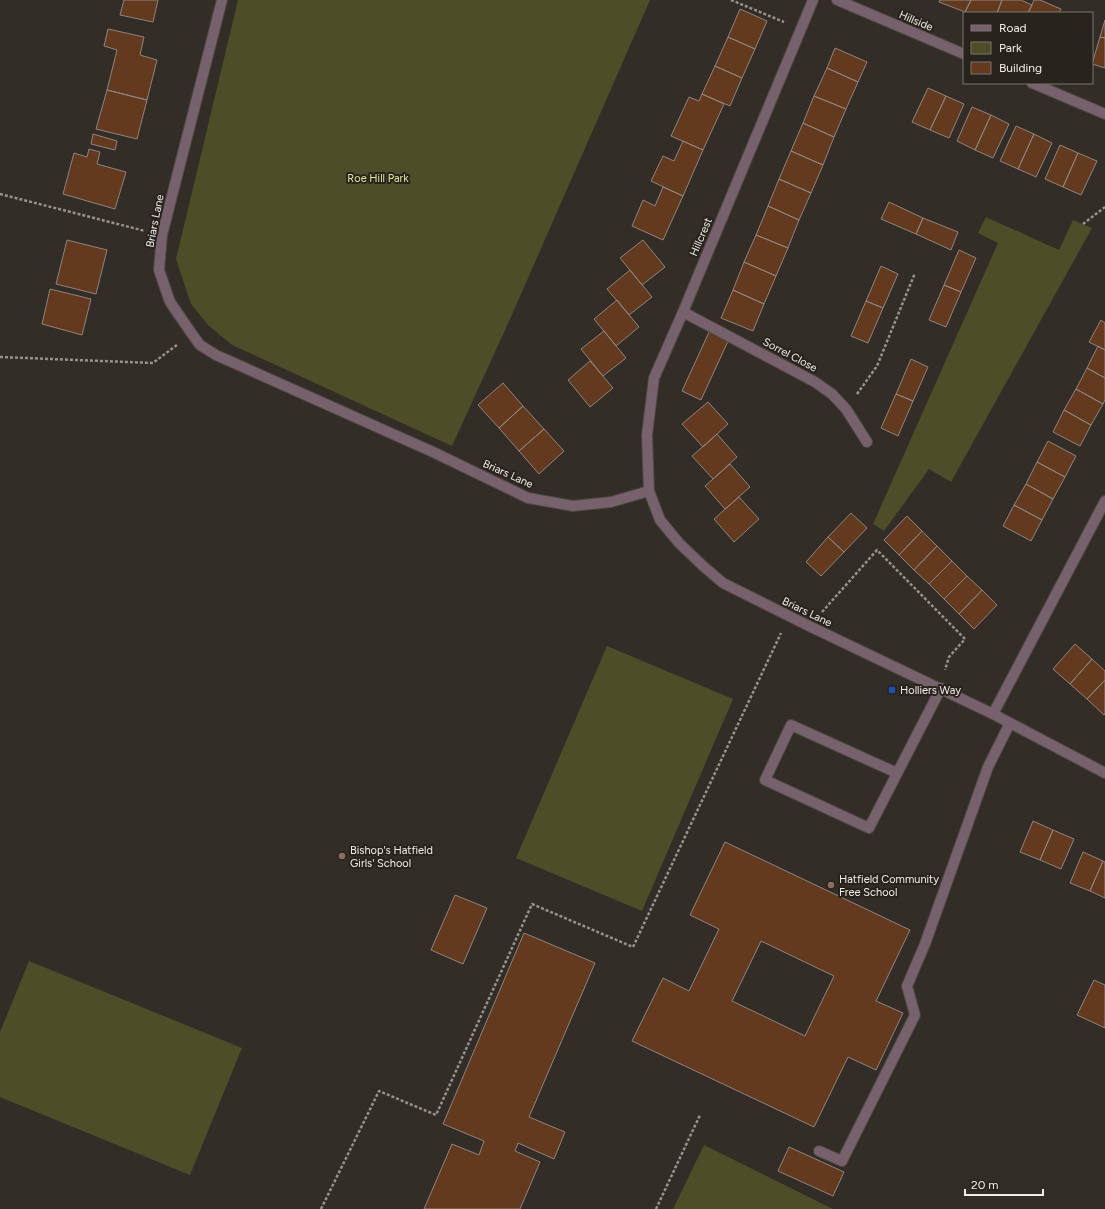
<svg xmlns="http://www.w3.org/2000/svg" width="1105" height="1209" viewBox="0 0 1105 1209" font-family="Figtree,sans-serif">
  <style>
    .green { fill: #4b4e27 }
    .building { fill: #643a1e; stroke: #8e8580; fill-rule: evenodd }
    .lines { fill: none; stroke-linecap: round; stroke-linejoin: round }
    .service-casing { stroke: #4d4842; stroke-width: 12 }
    .minor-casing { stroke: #4d4842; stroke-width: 12 }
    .path { stroke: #96928d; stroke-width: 2.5; stroke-dasharray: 3 2; stroke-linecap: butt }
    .service { stroke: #76616c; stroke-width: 10 }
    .minor { stroke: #76616c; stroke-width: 10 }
    .transit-dot { fill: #1a4fb4; stroke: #28231d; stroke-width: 1.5 }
    .education-dot { fill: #8d6e63; stroke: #28231d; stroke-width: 1.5 }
    .labels { text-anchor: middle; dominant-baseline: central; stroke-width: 4; stroke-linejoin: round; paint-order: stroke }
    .street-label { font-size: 11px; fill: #f2efeb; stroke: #28231d }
    .park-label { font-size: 11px; fill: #e0e898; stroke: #28231d }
    .poi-label { font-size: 11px; fill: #f2efeb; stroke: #28231d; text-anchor: start }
  </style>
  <rect width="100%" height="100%" fill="#322d27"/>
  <!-- green -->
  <path class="green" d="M 238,0 L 650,0 L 511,317 L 452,446 L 232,345 L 208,325 L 191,304 L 176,259 Z
    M 986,217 L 1059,250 L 1073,220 L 1092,228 L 951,482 L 929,469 L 884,531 L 873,524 L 998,243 L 978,233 Z
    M 607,646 L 733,699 L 642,911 L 516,858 Z
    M 29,961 L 242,1048 L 190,1175 L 0,1097 L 0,1032 Z
    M 704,1145 L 833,1209 L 673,1209 Z"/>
  <!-- building -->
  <path class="building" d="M 124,0 L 158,0 L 153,22 L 120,15 Z
    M 940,0 L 971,0 L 965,12 L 939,2 Z
    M 971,0 L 1002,0 L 997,13 L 967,13 L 965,12 Z
    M 1002,0 L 1021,0 L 1032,5 L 1028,13 L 997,13 Z
    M 1034,0 L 1040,0 L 1061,9 L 1059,13 L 1028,13 Z
    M 740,9 L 767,21 L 755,49 L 728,37 Z
    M 1105,20 L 1105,38 L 1100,37 Z
    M 108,29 L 144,37 L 140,55 L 157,60 L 147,100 L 107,90 L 117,50 L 104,46 Z
    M 728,37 L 755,49 L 742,78 L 715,66 Z
    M 1100,37 L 1105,38 L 1105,68 L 1092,64 Z
    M 835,48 L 867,62 L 858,82 L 827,68 Z
    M 715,66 L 742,78 L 730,106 L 702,94 Z
    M 827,68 L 858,82 L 846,109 L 814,96 Z
    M 928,88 L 946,96 L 930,130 L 912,122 Z
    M 107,90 L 147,100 L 137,139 L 96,129 Z
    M 702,94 L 724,104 L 703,150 L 671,136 L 689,97 L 699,101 Z
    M 814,96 L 846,109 L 834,137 L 803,123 Z
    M 946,96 L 964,104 L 949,138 L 930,130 Z
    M 972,107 L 991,115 L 975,150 L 957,141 Z
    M 991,115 L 1009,124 L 993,158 L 975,150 Z
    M 803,123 L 834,137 L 823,165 L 791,151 Z
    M 1016,126 L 1034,134 L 1018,169 L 1000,161 Z
    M 93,134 L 117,141 L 115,150 L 91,144 Z
    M 1034,134 L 1052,143 L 1036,177 L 1018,169 Z
    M 683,141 L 703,150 L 683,196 L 651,181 L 663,156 L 674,161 Z
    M 1060,145 L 1078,153 L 1063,187 L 1045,179 Z
    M 89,149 L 100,152 L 97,164 L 126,172 L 115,209 L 63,194 L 74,153 L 87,157 Z
    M 791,151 L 823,165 L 811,193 L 779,179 Z
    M 1078,153 L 1097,161 L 1081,195 L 1063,187 Z
    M 779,179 L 811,193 L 799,220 L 768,206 Z
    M 663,187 L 683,196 L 663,240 L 632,226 L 643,200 L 655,206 Z
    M 889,202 L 923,218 L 916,234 L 881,219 Z
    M 768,206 L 799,220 L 788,248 L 756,235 Z
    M 923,218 L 958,232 L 951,250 L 916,234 Z
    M 756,235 L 788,248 L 776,276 L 744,262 Z
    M 67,240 L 107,250 L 96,294 L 56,284 Z
    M 643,240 L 665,267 L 642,285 L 620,258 Z
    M 959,250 L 976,258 L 961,292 L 944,285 Z
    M 744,262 L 776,276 L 764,304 L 733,290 Z
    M 881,266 L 898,274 L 883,308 L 866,301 Z
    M 630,270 L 652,297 L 629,315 L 607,289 Z
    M 944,285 L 961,292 L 946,327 L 929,320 Z
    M 50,289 L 91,299 L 82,335 L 42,324 Z
    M 733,290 L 764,304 L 753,331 L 721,318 Z
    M 617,300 L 639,327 L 616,346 L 594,319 Z
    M 866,301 L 883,308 L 868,343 L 851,336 Z
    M 1101,320 L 1105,323 L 1105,350 L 1089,342 Z
    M 710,330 L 729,339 L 701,400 L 682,391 Z
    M 604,331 L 626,358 L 603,376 L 581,349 Z
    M 1098,346 L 1105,350 L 1105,378 L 1087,368 Z
    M 911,359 L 928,367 L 913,401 L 896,394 Z
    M 590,361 L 613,388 L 590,407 L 568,380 Z
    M 1087,368 L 1105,378 L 1105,400 L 1103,404 L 1076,389 Z
    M 503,383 L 523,406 L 499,428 L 478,405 Z
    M 1076,389 L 1103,404 L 1091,425 L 1064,410 Z
    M 896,394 L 913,401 L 898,436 L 881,428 Z
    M 708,402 L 728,424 L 703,447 L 682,424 Z
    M 523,406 L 544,429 L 519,451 L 499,428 Z
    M 1064,410 L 1091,425 L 1080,446 L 1053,432 Z
    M 544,429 L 564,451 L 539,474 L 519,451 Z
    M 717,434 L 737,457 L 713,479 L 692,456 Z
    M 1048,441 L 1076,456 L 1065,477 L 1037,462 Z
    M 1037,462 L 1065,477 L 1053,499 L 1026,484 Z
    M 730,464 L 750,487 L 725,509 L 705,486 Z
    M 1026,484 L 1053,499 L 1042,520 L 1014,505 Z
    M 739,497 L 759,519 L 734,542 L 714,519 Z
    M 1014,505 L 1042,520 L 1031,541 L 1003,526 Z
    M 851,513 L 867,528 L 844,552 L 828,537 Z
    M 907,516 L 922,531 L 899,555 L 884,540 Z
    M 922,531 L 937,546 L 914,570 L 899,555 Z
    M 828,537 L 844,552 L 821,576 L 806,562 Z
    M 937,546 L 952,561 L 929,584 L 914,570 Z
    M 952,561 L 967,576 L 944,599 L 929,584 Z
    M 967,576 L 982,590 L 959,614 L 944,599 Z
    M 982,590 L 997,605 L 974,629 L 959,614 Z
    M 1075,644 L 1092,659 L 1070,684 L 1053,669 Z
    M 1092,659 L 1105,671 L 1105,680 L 1087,699 L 1070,684 Z
    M 1105,680 L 1105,714 L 1104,715 L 1087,699 Z
    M 1033,821 L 1053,830 L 1040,860 L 1020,852 Z
    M 1053,830 L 1074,839 L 1061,869 L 1040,860 Z
    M 725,842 L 910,930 L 876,1001 L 903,1013 L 876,1070 L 848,1057 L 814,1127 L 632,1041 L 663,978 L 689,991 L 719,929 L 690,915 ZM 761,941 L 834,976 L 805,1036 L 732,1001 Z
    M 1083,852 L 1103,861 L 1090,891 L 1070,883 Z
    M 1103,861 L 1105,862 L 1105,898 L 1090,891 Z
    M 455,895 L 487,908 L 463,964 L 431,950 Z
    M 524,933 L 595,963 L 529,1117 L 565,1132 L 554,1159 L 518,1143 L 515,1151 L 540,1162 L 520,1209 L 424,1209 L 452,1144 L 479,1155 L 484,1141 L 443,1124 Z
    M 1094,980 L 1105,985 L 1105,1028 L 1077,1015 Z
    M 789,1147 L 844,1172 L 833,1196 L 778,1171 Z"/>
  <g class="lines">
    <!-- service casing -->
    <g class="service-casing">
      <path id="service" d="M 897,773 L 791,725 L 765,780 L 869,828 L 941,688
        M 819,1151 L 842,1161 L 915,1015 L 907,986 L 925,944 L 988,767 L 1010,723"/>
    </g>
    <!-- minor casing -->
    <g class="minor-casing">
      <path id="minor" d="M 222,0 L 162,235 L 159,270 L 170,302 L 192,334 L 200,345 L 216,355 L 433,452 L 528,498 L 573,506 L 611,502 L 649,491 L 660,520 L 679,543 L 703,566 L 723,583 L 809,626 L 993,714 L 1105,773
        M 837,0 L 964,54
        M 1032,83 L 1105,114
        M 683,312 L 815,382 L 832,394 L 846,409 L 867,442
        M 649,491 L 647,435 L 654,378 L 683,312 L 813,0
        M 993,714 L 1105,501"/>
    </g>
    <!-- path -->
    <path class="path" d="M 731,0 L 784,22
      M 0,194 L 145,231
      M 1083,224 L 1105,207
      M 0,357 L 153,363 L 177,345
      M 857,394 L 877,366 L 915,273
      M 822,612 L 877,550 L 965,639 L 949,657 L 945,670
      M 321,1209 L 379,1091 L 436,1115 L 532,904 L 633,947 L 781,633
      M 656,1209 L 700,1115"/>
    <!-- service -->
    <use href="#service" class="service"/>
    <!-- minor -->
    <use href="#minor" class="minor"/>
  </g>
  <!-- markers -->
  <rect class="transit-dot" x="888" y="686" width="8" height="8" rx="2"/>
  <g class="education-dot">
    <circle cx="342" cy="856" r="4"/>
    <circle cx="831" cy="885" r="4"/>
  </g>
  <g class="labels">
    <!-- street labels -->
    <g class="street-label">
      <text transform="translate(916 21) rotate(23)">Hillside</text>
      <text transform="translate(155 221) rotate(-79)">Briars Lane</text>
      <text transform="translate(701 237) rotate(-67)">Hillcrest</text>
      <text transform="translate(790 355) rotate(28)">Sorrel Close</text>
      <text transform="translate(508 474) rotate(24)">Briars Lane</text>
      <text transform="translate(807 612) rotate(26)">Briars Lane</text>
    </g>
    <!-- park labels -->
    <g class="park-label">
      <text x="378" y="178">Roe Hill Park</text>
    </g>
    <!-- poi labels -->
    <g class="poi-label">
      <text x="900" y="690">Holliers Way</text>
      <text x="350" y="850">Bishop's Hatfield<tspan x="350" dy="13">Girls' School</tspan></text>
      <text x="839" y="879">Hatfield Community<tspan x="839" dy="13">Free School</tspan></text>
    </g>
  </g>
  <!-- legend -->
  <rect x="963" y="12" width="130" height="72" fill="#28231d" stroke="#79756f"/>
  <rect x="971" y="25" width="20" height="6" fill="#76616c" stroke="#79756f"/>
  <text x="999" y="32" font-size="12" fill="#f2efeb">Road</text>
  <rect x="971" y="42" width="20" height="12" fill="#4b4e27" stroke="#79756f"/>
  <text x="999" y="52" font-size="12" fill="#f2efeb">Park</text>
  <rect x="971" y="62" width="20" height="12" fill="#643a1e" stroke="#79756f"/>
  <text x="999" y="72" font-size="12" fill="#f2efeb">Building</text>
  <!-- scale -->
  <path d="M965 1189v6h78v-6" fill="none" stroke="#f2efeb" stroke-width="2"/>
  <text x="971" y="1189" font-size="12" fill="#f2efeb" stroke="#28231d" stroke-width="3" paint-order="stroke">20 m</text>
</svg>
